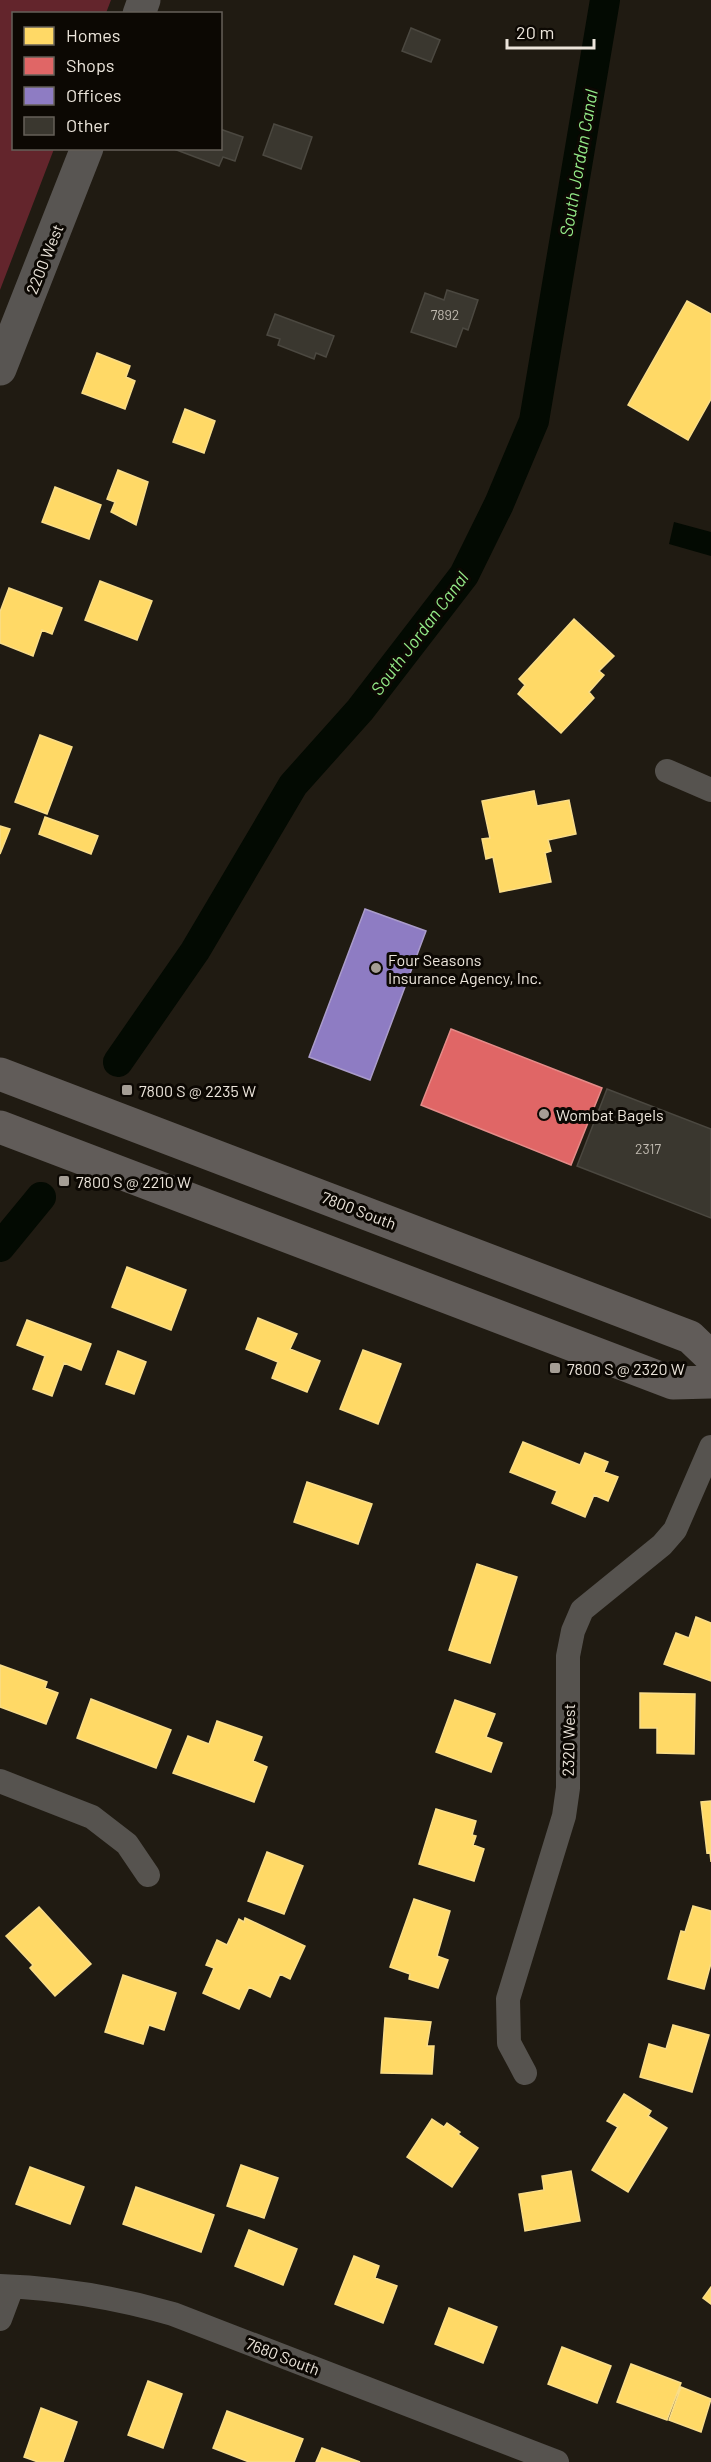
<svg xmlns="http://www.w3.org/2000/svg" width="711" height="2462" viewBox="0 0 711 2462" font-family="Barlow,sans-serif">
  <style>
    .green { fill: #63252c }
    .water { fill: #030a02 }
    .homes { fill: #ffd966; stroke: #f9dd89; stroke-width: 1.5 }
    .shops { fill: #e06666; stroke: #e48c89; stroke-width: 1.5 }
    .offices { fill: #8e7cc3; stroke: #aa9cca; stroke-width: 1.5 }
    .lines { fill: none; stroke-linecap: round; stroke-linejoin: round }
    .canal { stroke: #030a02; stroke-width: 30 }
    .building { fill: #3a372f; stroke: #4b4840; stroke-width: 1.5 }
    .street { stroke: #56534f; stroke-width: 24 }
    .secondary { stroke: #585552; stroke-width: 33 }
    .primary { stroke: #615c59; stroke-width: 33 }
    .poi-dot { fill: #a59e95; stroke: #0c0803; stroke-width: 2 }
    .labels { text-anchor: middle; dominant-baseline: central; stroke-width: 6; stroke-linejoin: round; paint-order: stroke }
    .number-label { font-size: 14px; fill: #c0bab0 }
    .street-label { font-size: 16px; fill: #ece5db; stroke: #0c0803 }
    .poi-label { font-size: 16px; fill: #ece5db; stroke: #0c0803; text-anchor: start }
    .water-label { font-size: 18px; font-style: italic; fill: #94ea88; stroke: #0c0803 }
  </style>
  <rect width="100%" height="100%" fill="#201b12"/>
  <!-- green -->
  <path class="green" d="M 0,0 L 111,0 L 106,13 L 14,14 L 14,148 L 54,149 L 0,290 Z"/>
  <!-- water -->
  <path class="water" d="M 674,522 L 711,532 L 711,556 L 669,544 Z"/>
  <!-- homes -->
  <path class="homes" d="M 687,301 L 711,314 L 711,399 L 688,440 L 628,405 Z
    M 97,353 L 130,366 L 126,377 L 135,381 L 125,409 L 82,393 Z
    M 185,409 L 215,421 L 204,453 L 173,442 Z
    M 118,470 L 148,482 L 136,525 L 111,512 L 115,502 L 107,499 Z
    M 55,487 L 101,505 L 89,539 L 42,522 Z
    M 100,581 L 152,601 L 137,640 L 85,620 Z
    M 9,588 L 62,608 L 52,634 L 42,630 L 33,656 L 0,643 L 0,612 Z
    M 574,619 L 614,656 L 599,671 L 604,675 L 589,692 L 594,698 L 561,733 L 518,694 L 525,685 L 519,679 Z
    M 40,735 L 72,747 L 47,814 L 15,802 Z
    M 534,791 L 537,806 L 569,800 L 576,834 L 548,840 L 551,851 L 545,853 L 551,882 L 500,892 L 493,857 L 486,859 L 482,839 L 490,838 L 482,801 Z
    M 45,817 L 98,836 L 91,854 L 39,834 Z
    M 0,826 L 10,829 L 0,854 Z
    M 127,1267 L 186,1290 L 171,1330 L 112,1307 Z
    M 258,1318 L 297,1334 L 290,1349 L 320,1361 L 307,1392 L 272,1378 L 278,1362 L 246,1349 Z
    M 27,1320 L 91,1344 L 81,1370 L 64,1363 L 52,1396 L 33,1389 L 45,1356 L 17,1345 Z
    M 363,1350 L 401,1364 L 378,1424 L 340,1409 Z
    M 118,1351 L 146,1362 L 134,1394 L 106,1384 Z
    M 523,1442 L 580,1465 L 585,1453 L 608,1462 L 604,1472 L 618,1477 L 608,1501 L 594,1495 L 585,1517 L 552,1503 L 557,1491 L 510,1472 Z
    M 307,1482 L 372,1504 L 358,1544 L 294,1522 Z
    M 477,1564 L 517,1577 L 490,1663 L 449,1650 Z
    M 696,1617 L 711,1623 L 711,1681 L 664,1664 L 676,1633 L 689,1638 Z
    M 0,1665 L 47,1682 L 45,1688 L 58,1693 L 46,1724 L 0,1707 Z
    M 640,1693 L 695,1694 L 694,1754 L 657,1753 L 657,1728 L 640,1728 Z
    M 91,1699 L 171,1730 L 156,1768 L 77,1738 Z
    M 455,1700 L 495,1714 L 486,1737 L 502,1743 L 491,1772 L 436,1752 Z
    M 217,1721 L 262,1737 L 253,1761 L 267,1767 L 254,1802 L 173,1773 L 188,1736 L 209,1744 Z
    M 711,1801 L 711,1862 L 710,1852 L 707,1853 L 701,1802 Z
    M 436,1809 L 476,1821 L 472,1835 L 476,1836 L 473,1845 L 484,1849 L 474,1881 L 419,1864 Z
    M 267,1852 L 303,1866 L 284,1914 L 248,1901 Z
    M 414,1899 L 450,1911 L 437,1956 L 448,1960 L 438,1988 L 409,1979 L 410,1974 L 390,1967 Z
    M 693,1906 L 711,1911 L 711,1963 L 704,1989 L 668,1979 L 681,1931 L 685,1932 Z
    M 39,1907 L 91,1964 L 55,1996 L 30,1968 L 33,1965 L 6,1936 Z
    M 245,1918 L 305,1946 L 290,1979 L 280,1974 L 270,1997 L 249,1987 L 239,2009 L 203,1993 L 214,1968 L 206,1965 L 217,1940 L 227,1945 L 239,1919 L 244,1922 Z
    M 123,1975 L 176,1993 L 164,2030 L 149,2025 L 143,2044 L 105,2032 Z
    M 385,2018 L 431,2022 L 427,2046 L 434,2046 L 432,2074 L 381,2073 Z
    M 673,2025 L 709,2035 L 692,2092 L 640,2077 L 649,2044 L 666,2049 Z
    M 624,2094 L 651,2111 L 648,2116 L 667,2128 L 628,2192 L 592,2170 L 618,2127 L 607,2121 Z
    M 432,2119 L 444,2127 L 447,2123 L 460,2132 L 458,2134 L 478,2148 L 452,2187 L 407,2157 Z
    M 241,2165 L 278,2178 L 264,2218 L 227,2206 Z
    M 30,2167 L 84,2187 L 70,2224 L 16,2204 Z
    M 571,2171 L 580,2221 L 525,2231 L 519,2194 L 544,2190 L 542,2176 Z
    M 136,2187 L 214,2215 L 201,2252 L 123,2224 Z
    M 249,2230 L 297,2249 L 283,2285 L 235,2266 Z
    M 354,2256 L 379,2266 L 375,2278 L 397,2286 L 383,2323 L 335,2304 Z
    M 711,2287 L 711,2304 L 703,2298 Z
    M 449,2308 L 497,2327 L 483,2363 L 435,2344 Z
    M 562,2347 L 611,2366 L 597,2403 L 548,2384 Z
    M 631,2364 L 681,2383 L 667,2420 L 617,2402 Z
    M 148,2381 L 182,2394 L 163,2448 L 128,2435 Z
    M 681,2387 L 711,2399 L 701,2432 L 669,2420 Z
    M 41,2408 L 77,2422 L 63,2462 L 38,2462 L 24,2457 Z
    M 227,2411 L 303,2439 L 294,2462 L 249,2462 L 213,2448 Z
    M 322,2448 L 360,2462 L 316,2462 Z"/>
  <!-- shops -->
  <path class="shops" d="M 451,1029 L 602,1088 L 571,1165 L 421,1105 Z"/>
  <!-- offices -->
  <path class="offices" d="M 365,909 L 426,931 L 370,1080 L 309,1057 Z"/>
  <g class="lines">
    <!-- canal -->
    <path class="canal" d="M 118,1062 L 195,951 L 293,785 L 360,710 L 464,575 L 499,504 L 534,421 L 605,0
      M 0,1247 L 41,1197"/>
  </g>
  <!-- building -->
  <path class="building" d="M 411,28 L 440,40 L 431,62 L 402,51 Z
    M 274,124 L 312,137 L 301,169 L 263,155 Z
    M 220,129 L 243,137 L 235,161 L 223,157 L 219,166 L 174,149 L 220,148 Z
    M 447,290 L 478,300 L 468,330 L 463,328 L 456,347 L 411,332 L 425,293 L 444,300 Z
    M 275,314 L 334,336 L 326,357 L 316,353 L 314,359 L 278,345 L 280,339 L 267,335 Z
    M 607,1089 L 711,1129 L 711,1218 L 577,1166 Z"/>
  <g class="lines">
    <!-- street -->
    <path class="street" d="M 667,771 L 711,790
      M 0,1781 L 92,1817 L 127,1844 L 148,1875
      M 525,2073 L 509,2043 L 508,1999 L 564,1816 L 568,1788 L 568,1656 L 573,1631 L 582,1610 L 662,1545 L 675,1530 L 711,1447
      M 0,2286 C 61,2288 114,2297 173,2314 L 557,2462
      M 0,2319 L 12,2287"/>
    <!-- secondary -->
    <path class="secondary" d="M 139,14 L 144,0
      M 0,369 L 87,148"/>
    <!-- primary -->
    <path class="primary" d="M 0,1074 L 690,1337 L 711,1357
      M 0,1127 L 673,1383 L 711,1382"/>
  </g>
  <!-- markers -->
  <g class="poi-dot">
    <circle cx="376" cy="968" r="6"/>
    <rect x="121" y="1084" width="12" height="12" rx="3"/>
    <circle cx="544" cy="1114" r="6"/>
    <rect x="58" y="1175" width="12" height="12" rx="3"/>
    <rect x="549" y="1362" width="12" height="12" rx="3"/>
  </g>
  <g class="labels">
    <!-- number labels -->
    <g class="number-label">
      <text x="445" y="314">7892</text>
      <text x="648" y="1148">2317</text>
    </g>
    <!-- street labels -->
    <g class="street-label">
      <text transform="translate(44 259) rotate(-68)">2200 West</text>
      <text transform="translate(359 1210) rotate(21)">7800 South</text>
      <text transform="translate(568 1740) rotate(-89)">2320 West</text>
      <text transform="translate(283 2356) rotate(21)">7680 South</text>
    </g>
    <!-- poi labels -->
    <g class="poi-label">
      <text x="388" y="959">Four Seasons<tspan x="388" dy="18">Insurance Agency, Inc.</tspan></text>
      <text x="139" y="1090">7800 S @ 2235 W</text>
      <text x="556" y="1114">Wombat Bagels</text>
      <text x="76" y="1181">7800 S @ 2210 W</text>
      <text x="567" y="1368">7800 S @ 2320 W</text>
    </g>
    <!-- water labels -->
    <g class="water-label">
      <text transform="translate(578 163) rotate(-80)">South Jordan Canal</text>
      <text transform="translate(419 633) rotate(-53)">South Jordan Canal</text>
    </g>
  </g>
  <!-- legend -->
  <rect x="12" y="12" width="210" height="138" fill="#0c0803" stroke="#666059" stroke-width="1.5"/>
  <rect x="24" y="27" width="30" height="18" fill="#ffd966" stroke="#666059" stroke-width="1.5"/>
  <text x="66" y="42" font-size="18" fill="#ece5db">Homes</text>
  <rect x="24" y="57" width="30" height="18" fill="#e06666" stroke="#666059" stroke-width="1.5"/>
  <text x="66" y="72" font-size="18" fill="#ece5db">Shops</text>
  <rect x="24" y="87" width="30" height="18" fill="#8e7cc3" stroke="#666059" stroke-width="1.5"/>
  <text x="66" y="102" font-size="18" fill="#ece5db">Offices</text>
  <rect x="24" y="117" width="30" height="18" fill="#3a372f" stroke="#666059" stroke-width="1.5"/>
  <text x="66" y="132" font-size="18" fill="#ece5db">Other</text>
  <!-- scale -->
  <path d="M507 39v9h87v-9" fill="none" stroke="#ece5db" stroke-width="3"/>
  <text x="516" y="39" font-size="18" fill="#ece5db" stroke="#0c0803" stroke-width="4.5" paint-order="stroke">20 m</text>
</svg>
